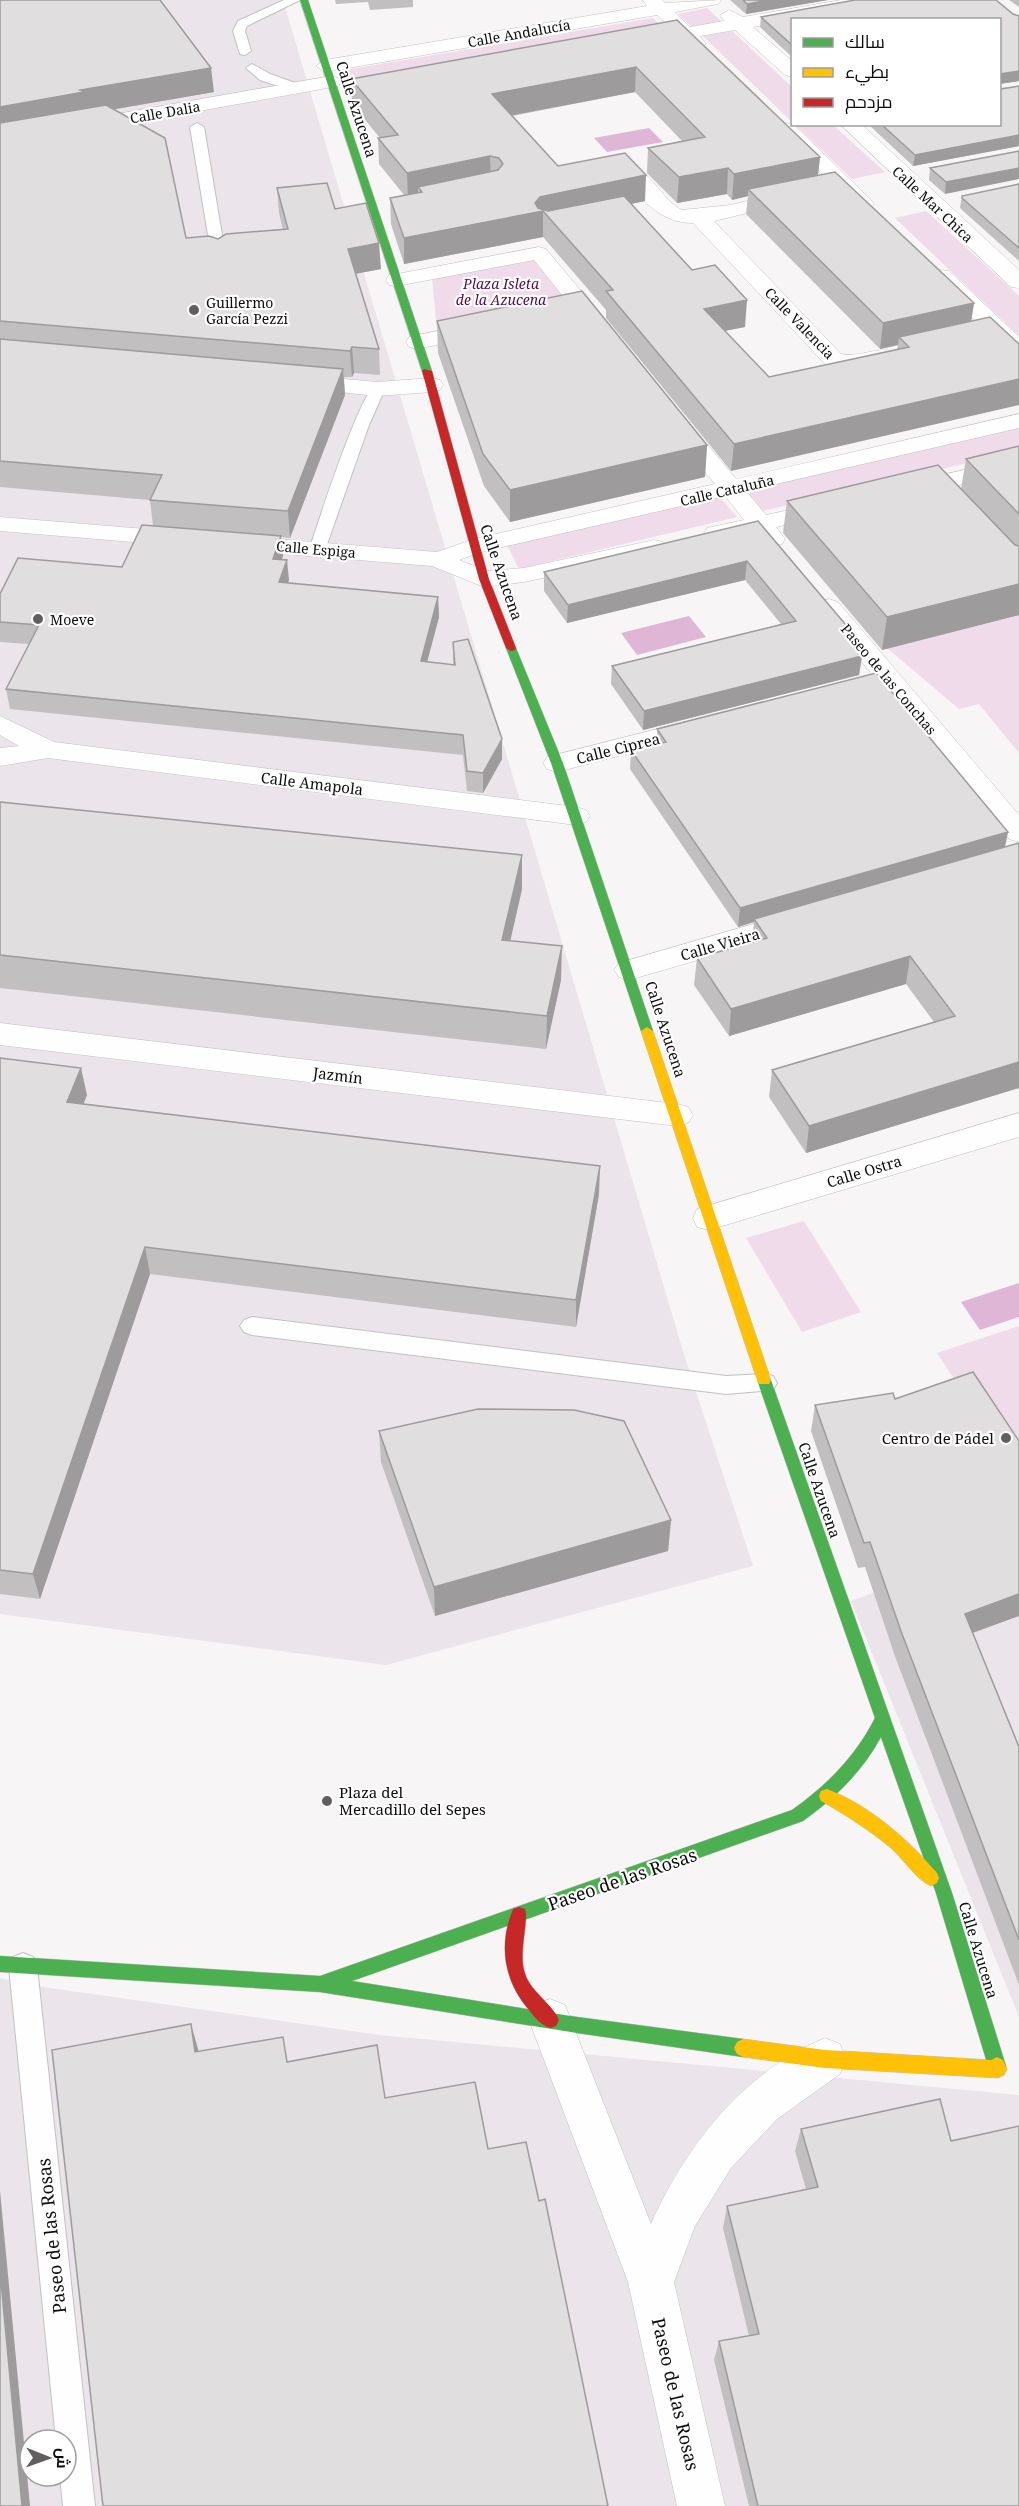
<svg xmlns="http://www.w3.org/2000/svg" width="1019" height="2506" viewBox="0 0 1019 2506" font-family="'Noto Serif',Cairo,serif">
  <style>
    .built { fill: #ebe4ea; fill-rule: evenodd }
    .green { fill: #f0dbeb }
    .water { fill: #dfb6d6 }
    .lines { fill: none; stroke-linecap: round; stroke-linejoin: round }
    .lane-casing { stroke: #c2c0c1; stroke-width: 2 }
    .street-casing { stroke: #c2c0c1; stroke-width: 1 }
    .fast-casing { stroke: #c2c0c1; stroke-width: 1 }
    .slow-casing { stroke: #c2c0c1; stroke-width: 1 }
    .jam-casing { stroke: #c2c0c1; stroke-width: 1 }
    .lane { fill: #fefefe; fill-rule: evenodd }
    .street { fill: #fefefe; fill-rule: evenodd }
    .fast { fill: #4caf50; fill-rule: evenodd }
    .slow { fill: #ffc107; fill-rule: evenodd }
    .jam { fill: #c62828; fill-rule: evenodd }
    .wall { fill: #c1bfc0; fill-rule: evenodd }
    .shaded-wall { fill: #9d9b9c }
    .building { fill: #e0dedf; stroke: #9d9b9c; stroke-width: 1.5 }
    .poi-dot { fill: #605e5f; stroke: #fff; stroke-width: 2 }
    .labels { text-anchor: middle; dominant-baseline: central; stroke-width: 4.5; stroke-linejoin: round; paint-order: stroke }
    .far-street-label { font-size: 14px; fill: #0e0d0e; stroke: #fff }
    .far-park-label { font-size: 14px; font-style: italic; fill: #520e4a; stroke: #fff }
    .far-poi-label { font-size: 14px; fill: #0e0d0e; stroke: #fff; text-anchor: start }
    .street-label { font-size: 15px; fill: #0e0d0e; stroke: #fff }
    .poi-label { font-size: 15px; fill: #0e0d0e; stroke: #fff; text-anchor: end }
    .near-street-label { font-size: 18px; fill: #0e0d0e; stroke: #fff }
  </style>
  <rect width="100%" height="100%" fill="#f7f5f6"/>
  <!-- built -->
  <path class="built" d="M 0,0 L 283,0 L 685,1358 L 753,1566 L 386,1665 L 0,1614 Z
    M 1019,1539 L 1019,2017 L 851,1601 Z
    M 0,1978 L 36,1986 L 380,2035 L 1019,2095 L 1019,2506 L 0,2506 ZM 30,2440 L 66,2440 L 66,2476 L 30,2476 Z"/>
  <!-- green -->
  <path class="green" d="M 707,8 L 722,22 L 693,28 L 678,14 Z
    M 653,18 L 667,32 L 344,90 L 339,71 Z
    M 732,31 L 792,87 L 792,122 L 703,36 Z
    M 795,125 L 833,125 L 885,172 L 852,179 Z
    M 926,211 L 1019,296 L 1019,336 L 895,218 Z
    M 535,257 L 573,304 L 437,332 L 432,277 Z
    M 1019,427 L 1019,451 L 762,511 L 745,491 Z
    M 720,497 L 737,517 L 519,569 L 507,545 Z
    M 1019,614 L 1019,753 L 979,704 L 959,709 L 887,648 Z
    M 804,1221 L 861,1312 L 802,1332 L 746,1238 Z
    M 1019,1326 L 1019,1477 L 937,1353 Z"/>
  <!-- water -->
  <path class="water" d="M 649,128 L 663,142 L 607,152 L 594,138 Z
    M 689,616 L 706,637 L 637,655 L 621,633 Z
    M 1019,1283 L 1019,1317 L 980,1330 L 961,1302 Z"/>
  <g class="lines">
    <!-- lane casing -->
    <g class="lane-casing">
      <path id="lane" d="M 284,0 L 300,0 L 247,26 L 245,31 L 251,51 L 245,55 L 240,54 L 233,31 L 238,21 Z
        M 252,64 L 270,74 L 301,85 L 303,88 L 296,92 L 260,80 L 246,68 Z
        M 197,123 L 204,127 L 226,259 L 219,263 L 212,259 L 190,127 Z
        M 377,384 L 385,389 L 369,425 L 325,550 L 323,554 L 311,554 L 309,550 C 317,527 361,388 377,384 Z
        M 252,1317 L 726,1376 L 765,1374 L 773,1376 L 777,1383 L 773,1390 L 726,1394 L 252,1335 L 244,1332 L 240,1326 L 244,1320 Z
        M 23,1953 L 33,1957 L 37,1967 L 95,2506 L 63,2506 L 60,2476 L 66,2476 L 66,2440 L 56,2440 L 9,1967 L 13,1957 Z"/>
    </g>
    <!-- street casing -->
    <g class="street-casing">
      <path id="street" d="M 643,0 L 662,0 L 665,3 L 721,0 L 718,4 L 675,12 L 690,27 L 724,21 L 720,15 L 729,10 L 743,17 L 841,0 L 881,0 L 872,5 L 753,27 L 792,61 L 792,77 L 785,75 L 735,30 L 700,36 L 706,44 L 697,50 L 690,48 L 682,39 L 646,46 L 639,44 L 637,40 L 639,36 L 672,30 L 657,15 L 325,72 L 316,66 L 325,60 L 647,6 Z
        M 331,76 L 338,78 L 341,82 L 338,86 L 0,147 L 0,135 Z
        M 787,123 L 794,125 L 871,200 L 874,204 L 871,208 L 857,208 L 780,133 L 777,129 L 780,125 Z
        M 840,124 L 861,124 L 1019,270 L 1019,288 L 1011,287 Z
        M 633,168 C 653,173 663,201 682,210 L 730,205 L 790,191 L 797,193 L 800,197 L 797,201 L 714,221 L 841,354 C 859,358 875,347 893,351 L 896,356 L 893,361 L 850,370 L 825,364 L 693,223 C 660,223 641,200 623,174 L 626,170 Z
        M 539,247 L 546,249 L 608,323 L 611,328 L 608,333 L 592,333 L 534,260 L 397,286 L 389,285 L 386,280 L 389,275 L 397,274 Z
        M 941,270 L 949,271 L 1019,337 L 1019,356 L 1011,354 L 933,281 L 930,276 L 933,271 Z
        M 480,322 L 488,324 L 491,329 L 488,334 L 417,349 L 409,347 L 406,342 L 409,337 Z
        M 301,375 L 377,382 L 432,378 L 440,380 L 443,385 L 440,390 L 432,392 L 377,396 L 293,387 L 290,382 L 293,377 Z
        M 1019,414 L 1019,428 L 746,491 L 766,515 L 830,501 L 839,503 L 842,508 L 839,513 L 776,527 L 785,539 L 782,544 C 767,548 763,543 754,532 L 716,540 L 707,538 L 704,533 L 707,528 L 744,520 L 725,496 L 481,552 L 459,560 L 487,571 L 524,568 L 654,540 L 663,542 L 666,547 L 663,552 L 654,554 L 524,582 L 484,587 L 432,566 L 237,550 L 228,548 L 225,543 L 228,538 L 237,536 L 437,552 L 474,539 L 715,484 L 666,424 L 670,419 L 686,419 L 736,479 Z
        M 1019,458 L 1019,472 L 909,496 L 901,494 L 897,489 L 901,484 Z
        M 0,517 L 182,532 L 191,534 L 194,539 L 191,544 L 182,546 L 0,531 Z
        M 829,599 L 838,602 L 1019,815 L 1019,842 L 1009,839 L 820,612 L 816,607 L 820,602 Z
        M 0,716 L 54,742 L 576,807 L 586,810 L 590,816 L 586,822 L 576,825 L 48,758 L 0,766 L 0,748 L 19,746 L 0,735 Z
        M 701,718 L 710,720 L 714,726 L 710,732 L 557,772 L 547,769 L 543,763 L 547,757 Z
        M 795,912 L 805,915 L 810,922 L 805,929 L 629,980 L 619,977 L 614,970 L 619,963 Z
        M 0,1023 L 677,1104 L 688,1107 L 693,1115 L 688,1123 L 677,1126 L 0,1045 Z
        M 1019,1113 L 1019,1137 L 709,1230 L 697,1227 L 693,1218 L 697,1209 Z
        M 550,1999 L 565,2005 L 651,2224 C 686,2146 743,2072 825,2038 L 840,2044 L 846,2059 L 840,2074 L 777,2119 L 731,2168 L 695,2226 L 674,2282 L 725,2506 L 677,2506 L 628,2282 L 529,2020 L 535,2005 Z"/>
    </g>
    <!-- fast casing -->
    <g class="fast-casing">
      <path id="fast" d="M 300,0 L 308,0 L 432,371 L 430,373 L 422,371 Z
        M 511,645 L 516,648 L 563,763 L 653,1031 L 651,1034 L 647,1035 L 641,1031 L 551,763 L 506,648 Z
        M 764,1374 L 769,1376 L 771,1380 L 952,1893 L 1006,2066 L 1003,2072 L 997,2075 L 991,2072 L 988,2066 L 936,1893 L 881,1737 C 862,1772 835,1798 803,1821 L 352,1981 L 577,2017 L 743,2039 L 749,2042 L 752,2048 L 749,2054 L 743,2057 L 577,2033 L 320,1992 L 0,1972 L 0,1956 L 320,1976 L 792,1810 C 827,1785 855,1757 875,1718 L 757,1380 L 759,1376 Z"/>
    </g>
    <!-- slow casing -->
    <g class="slow-casing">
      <path id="slow" d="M 647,1027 L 653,1031 L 771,1380 L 769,1384 L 759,1384 L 757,1380 L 641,1031 Z
        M 827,1789 C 869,1805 908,1839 937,1873 L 939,1878 L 937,1883 L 931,1886 C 918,1881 902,1858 891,1848 C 869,1830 846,1815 821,1801 L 819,1796 L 821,1791 Z
        M 743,2039 L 825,2050 L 991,2060 L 997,2057 L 1003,2060 L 1007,2069 L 1004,2075 L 998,2078 L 825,2068 L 743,2057 L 737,2054 L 734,2048 L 737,2042 Z"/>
    </g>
    <!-- jam casing -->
    <g class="jam-casing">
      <path id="jam" d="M 424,369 L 432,371 L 489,579 L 516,648 L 515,650 L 511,651 L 506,648 L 479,579 L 422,371 Z
        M 519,1907 L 525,1909 C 529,1919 519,1951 524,1970 C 529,1992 551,2001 559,2020 L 556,2026 L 550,2028 C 541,2025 535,2018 529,2010 C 504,1981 498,1945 513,1909 Z"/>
    </g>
    <!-- lane -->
    <use href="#lane" class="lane"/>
    <!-- street -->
    <use href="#street" class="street"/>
    <!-- fast -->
    <use href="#fast" class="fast"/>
    <!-- slow -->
    <use href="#slow" class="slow"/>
    <!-- jam -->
    <use href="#jam" class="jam"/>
  </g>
  <!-- wall -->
  <path class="wall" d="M 0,0 L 214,92 L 115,109 L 186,238 L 218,239 L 283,230 L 279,213 L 277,188 L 335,209 L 381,269 L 355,274 L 379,349 L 380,375 L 354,373 L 352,377 L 344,377 L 345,395 L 290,538 L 281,537 L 283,556 L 282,559 L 289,580 L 288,583 L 438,597 L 439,617 L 427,662 L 453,665 L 453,642 L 502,759 L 483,793 L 467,791 L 463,755 L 10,709 L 6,689 L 29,644 L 0,642 L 0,594 L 122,567 L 153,526 L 150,500 L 0,487 Z
    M 335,0 L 413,0 L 413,7 L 370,10 L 368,2 L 336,4 Z
    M 730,0 L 828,0 L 746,14 Z
    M 855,0 L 996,0 L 1013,14 L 1019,16 L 1019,81 L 1000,84 L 1000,89 L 1019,86 L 1019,146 L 913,166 L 868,124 L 999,124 L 999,20 L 792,20 L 792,57 L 760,27 L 761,17 Z
    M 1009,0 L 1019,0 L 1019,7 Z
    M 677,20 L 820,157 L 818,176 L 974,303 L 971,321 L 731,471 L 606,318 L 606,310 L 543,237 L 404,264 L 391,224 L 390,198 L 404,195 L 379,164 L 378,138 L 380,138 L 352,104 L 351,79 ZM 635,92 L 682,141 L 648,148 L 647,173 L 677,203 L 727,194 L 732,200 L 748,196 L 746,214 L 880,349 L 898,345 L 897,349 L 769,377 L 725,331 L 745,327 L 631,204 L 645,201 L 558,166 L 512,116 Z
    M 1019,151 L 945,194 L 929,180 L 930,168 Z
    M 1019,184 L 1019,261 L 961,209 L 960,207 L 962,196 Z
    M 437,321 L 707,445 L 705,477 L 510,522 L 484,486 L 438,353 Z
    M 1019,446 L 1019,615 L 882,650 L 783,533 L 787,501 L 961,489 L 966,459 Z
    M 758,521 L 862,656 L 859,675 L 643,730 L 611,684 L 612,666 L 781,624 L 745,580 L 567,623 L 544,591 L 544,572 Z
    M 657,729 L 1008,832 L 1005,848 L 1019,1088 L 806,1153 L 769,1097 L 772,1070 L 934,1022 L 906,984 L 729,1036 L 694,985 L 697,958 L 752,942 L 754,922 L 738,927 L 630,769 L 631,750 L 657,744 Z
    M 0,802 L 522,855 L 522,889 L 510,941 L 561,980 L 546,1049 L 0,988 Z
    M 0,1058 L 87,1095 L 83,1104 L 599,1194 L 576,1327 L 150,1274 L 40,1599 L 0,1594 Z
    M 895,1399 L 1019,1441 L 1019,1616 L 973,1633 L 1019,1747 L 1019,1985 L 896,1659 L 865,1567 L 858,1568 L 811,1431 L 815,1405 Z
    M 379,1431 L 671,1520 L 668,1551 L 435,1616 L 381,1462 Z
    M 801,2129 L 1019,2506 L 749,2506 L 714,2360 L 719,2341 L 749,2336 L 723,2228 L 727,2206 L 806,2189 L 795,2151 Z"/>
  <!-- shaded-wall -->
  <path class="shaded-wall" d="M 768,0 L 828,0 L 746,14 L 747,4 Z
    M 636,67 L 635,92 L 492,119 L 492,94 Z
    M 211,68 L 214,92 L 87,114 L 0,133 L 0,107 L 80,90 Z
    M 1019,71 L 1019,81 L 999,84 L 1000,74 Z
    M 1019,135 L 1019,146 L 913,166 L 915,155 Z
    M 490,156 L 491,182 L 418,187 L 418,197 L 408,199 L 407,173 Z
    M 820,157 L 817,183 L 748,189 L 748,196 L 732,200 L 734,174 Z
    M 728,168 L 727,194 L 677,203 L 679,177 Z
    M 1019,168 L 1019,179 L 945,194 L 946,182 Z
    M 646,175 L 645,201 L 552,220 L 543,211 L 543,237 L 404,264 L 404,238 L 535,203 L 540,197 Z
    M 379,243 L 381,269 L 349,275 L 348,249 Z
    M 747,300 L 745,327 L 702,335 L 704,309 Z
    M 974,303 L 970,329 L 899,337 L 898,345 L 880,349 L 883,323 Z
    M 352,347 L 354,373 L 352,377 L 350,351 Z
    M 343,369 L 345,395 L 290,538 L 288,511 Z
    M 1019,379 L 1019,405 L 731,471 L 734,444 Z
    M 707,445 L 705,477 L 510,522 L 510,490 Z
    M 281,536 L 283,556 L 274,578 L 273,559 Z
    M 287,560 L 289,580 L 280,602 L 279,582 Z
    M 747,561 L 745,580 L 567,623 L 568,605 Z
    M 1019,584 L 1019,615 L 882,650 L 887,617 Z
    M 438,597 L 439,617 L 422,681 L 421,661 Z
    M 857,638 L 855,657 L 849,640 Z
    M 862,656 L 859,675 L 643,730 L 644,711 Z
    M 502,739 L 502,759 L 483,793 L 483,773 Z
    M 1008,832 L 1004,851 L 754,919 L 754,922 L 738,927 L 740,908 Z
    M 522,855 L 522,889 L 503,973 L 502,940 Z
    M 562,946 L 561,980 L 546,1049 L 547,1016 Z
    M 910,956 L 906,984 L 729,1036 L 731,1009 Z
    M 1019,1062 L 1019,1088 L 806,1153 L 809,1126 Z
    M 81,1068 L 87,1095 L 73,1130 L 67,1102 Z
    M 600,1166 L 599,1194 L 576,1327 L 576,1300 Z
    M 145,1247 L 150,1274 L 40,1599 L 33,1574 Z
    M 671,1520 L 668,1551 L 435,1616 L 434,1587 Z
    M 1019,1594 L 1019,1616 L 958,1638 L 965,1614 Z
    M 191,2024 L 198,2049 L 202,2076 L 195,2052 Z
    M 0,2191 L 30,2506 L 22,2506 L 0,2271 Z"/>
  <!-- building -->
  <path class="building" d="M 0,0 L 160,0 L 211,68 L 80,90 L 84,92 L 0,107 Z
    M 743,0 L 768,0 L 747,4 Z
    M 855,0 L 996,0 L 1013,14 L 1019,16 L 1019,71 L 1000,74 L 1000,89 L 1019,86 L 1019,135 L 915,155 L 881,124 L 999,124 L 999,20 L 792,20 L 792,45 L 761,17 Z
    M 677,20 L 820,157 L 734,174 L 728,168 L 679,177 L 648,148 L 705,137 L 636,67 L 492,94 L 558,166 L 625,153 L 646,175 L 540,197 L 535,203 L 538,208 L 548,211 L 624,196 L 692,270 L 715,265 L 747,300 L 704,309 L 769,377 L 909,347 L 899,337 L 990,317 L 1019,344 L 1019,379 L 734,444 L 606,291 L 613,290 L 543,211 L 404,238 L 390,198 L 422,192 L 418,187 L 498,170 L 503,164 L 499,158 L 490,156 L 407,173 L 378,138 L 398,135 L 351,79 Z
    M 106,105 L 165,138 L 186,238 L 209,236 L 218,239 L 226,234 L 288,229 L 277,188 L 327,183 L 335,209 L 366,203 L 379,243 L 348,249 L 379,349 L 352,347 L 350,351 L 0,321 L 0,123 Z
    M 1019,151 L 1019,168 L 946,182 L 930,168 Z
    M 835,172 L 974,303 L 883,323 L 748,189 Z
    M 1019,184 L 1019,248 L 962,198 L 962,196 Z
    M 582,291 L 707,445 L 510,490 L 483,454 L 437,321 Z
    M 0,339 L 343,369 L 288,511 L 150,500 L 162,475 L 0,461 Z
    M 1019,446 L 1019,514 L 966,459 Z
    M 938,465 L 1015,545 L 1019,546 L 1019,584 L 887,617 L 787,501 Z
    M 758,521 L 857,638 L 849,640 L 862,656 L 644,711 L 612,666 L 796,621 L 747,561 L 568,605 L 544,572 Z
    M 142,525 L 281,536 L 273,559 L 287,560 L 279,582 L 438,597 L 421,661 L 455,665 L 453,642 L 468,639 L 502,739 L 483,773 L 467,771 L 463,735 L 6,689 L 39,625 L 0,622 L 0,594 L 18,558 L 122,567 Z
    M 876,673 L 1008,832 L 740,908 L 631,750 L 666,742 L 657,729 Z
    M 0,802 L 522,855 L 502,940 L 562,946 L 547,1016 L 0,955 Z
    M 1019,843 L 1019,1062 L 809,1126 L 772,1070 L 955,1016 L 910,956 L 731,1009 L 697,958 L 767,938 L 754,919 Z
    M 0,1058 L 81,1068 L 67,1102 L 600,1166 L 576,1300 L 145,1247 L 33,1574 L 0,1570 Z
    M 973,1372 L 1019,1441 L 1019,1594 L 965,1614 L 1019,1747 L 1019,1940 L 902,1634 L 870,1542 L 864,1543 L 815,1405 L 893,1393 L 895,1399 Z
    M 478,1409 L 574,1410 L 624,1421 L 671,1520 L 434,1587 L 379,1431 Z
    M 191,2024 L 195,2052 L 283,2037 L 287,2062 L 377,2045 L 385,2098 L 475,2082 L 488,2149 L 526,2142 L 539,2201 L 545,2199 L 608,2506 L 103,2506 L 52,2050 Z
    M 940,2099 L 951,2141 L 1019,2126 L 1019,2506 L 758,2506 L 719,2341 L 759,2334 L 727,2206 L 818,2187 L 801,2129 Z
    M 0,2271 L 22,2506 L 0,2506 Z"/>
  <!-- markers -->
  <g class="poi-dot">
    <circle cx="194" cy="310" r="6"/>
    <circle cx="38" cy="619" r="6"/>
    <circle cx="1006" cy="1438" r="6"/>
    <circle cx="327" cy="1801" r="6"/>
  </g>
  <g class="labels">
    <!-- far-street labels -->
    <g class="far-street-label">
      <text transform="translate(519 33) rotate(-10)">Calle Andalucía</text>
      <text transform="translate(165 112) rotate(-10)">Calle Dalia</text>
      <text transform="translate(933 204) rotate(43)">Calle Mar Chica</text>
      <text transform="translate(800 323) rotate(46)">Calle Valencia</text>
      <text transform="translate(727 490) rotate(-13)">Calle Cataluña</text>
      <text transform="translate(316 549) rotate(5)">Calle Espiga</text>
      <text transform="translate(889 679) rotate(50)">Paseo de las Conchas</text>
    </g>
    <!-- far-park labels -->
    <g class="far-park-label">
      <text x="501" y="283">Plaza Isleta<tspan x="501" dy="16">de la Azucena</tspan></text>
    </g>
    <!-- far-poi labels -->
    <g class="far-poi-label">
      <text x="206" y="302">Guillermo<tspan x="206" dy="16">García Pezzi</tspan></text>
      <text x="50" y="619">Moeve</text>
    </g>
    <!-- street labels -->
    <g class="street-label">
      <text transform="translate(357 109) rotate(72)">Calle Azucena</text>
      <text transform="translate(502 572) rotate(71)">Calle Azucena</text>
      <text transform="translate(618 748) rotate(-14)">Calle Ciprea</text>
      <text transform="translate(312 783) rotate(7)">Calle Amapola</text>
      <text transform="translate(720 944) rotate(-16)">Calle Vieira</text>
      <text transform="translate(666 1029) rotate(72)">Calle Azucena</text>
      <text transform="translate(338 1075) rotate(7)">Jazmín</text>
      <text transform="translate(864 1171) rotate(-17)">Calle Ostra</text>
      <text transform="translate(820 1490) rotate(71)">Calle Azucena</text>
      <text transform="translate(979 1950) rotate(73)">Calle Azucena</text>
    </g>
    <!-- poi labels -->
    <g class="poi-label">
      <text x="994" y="1438">Centro de Pádel</text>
      <text x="339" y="1792" text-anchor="start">Plaza del<tspan x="339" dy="17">Mercadillo del Sepes</tspan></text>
    </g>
    <!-- near-street labels -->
    <g class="near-street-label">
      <text transform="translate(622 1879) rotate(-19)">Paseo de las Rosas</text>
      <text transform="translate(51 2236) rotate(-96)">Paseo de las Rosas</text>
      <text transform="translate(676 2394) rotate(77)">Paseo de las Rosas</text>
    </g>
  </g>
  <!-- legend -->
  <rect x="791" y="18" width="210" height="108" fill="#ffffff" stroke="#9f9e9f" stroke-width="1.5"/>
  <rect x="803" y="38" width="30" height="9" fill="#4caf50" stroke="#9f9e9f" stroke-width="1.5"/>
  <text x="845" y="48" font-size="18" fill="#0e0d0e">سالك</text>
  <rect x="803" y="68" width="30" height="9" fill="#ffc107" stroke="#9f9e9f" stroke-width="1.5"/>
  <text x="845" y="78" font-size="18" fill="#0e0d0e">بطيء</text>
  <rect x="803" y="98" width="30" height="9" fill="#c62828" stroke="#9f9e9f" stroke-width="1.5"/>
  <text x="845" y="108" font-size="18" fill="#0e0d0e">مزدحم</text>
  <!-- north arrow -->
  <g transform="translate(48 2458) rotate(91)"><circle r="28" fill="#ffffff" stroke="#9f9e9f" stroke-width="1.5"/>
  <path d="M0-4.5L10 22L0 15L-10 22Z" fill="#605e5f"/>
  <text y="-9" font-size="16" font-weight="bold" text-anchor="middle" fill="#0e0d0e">ش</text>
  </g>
</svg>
